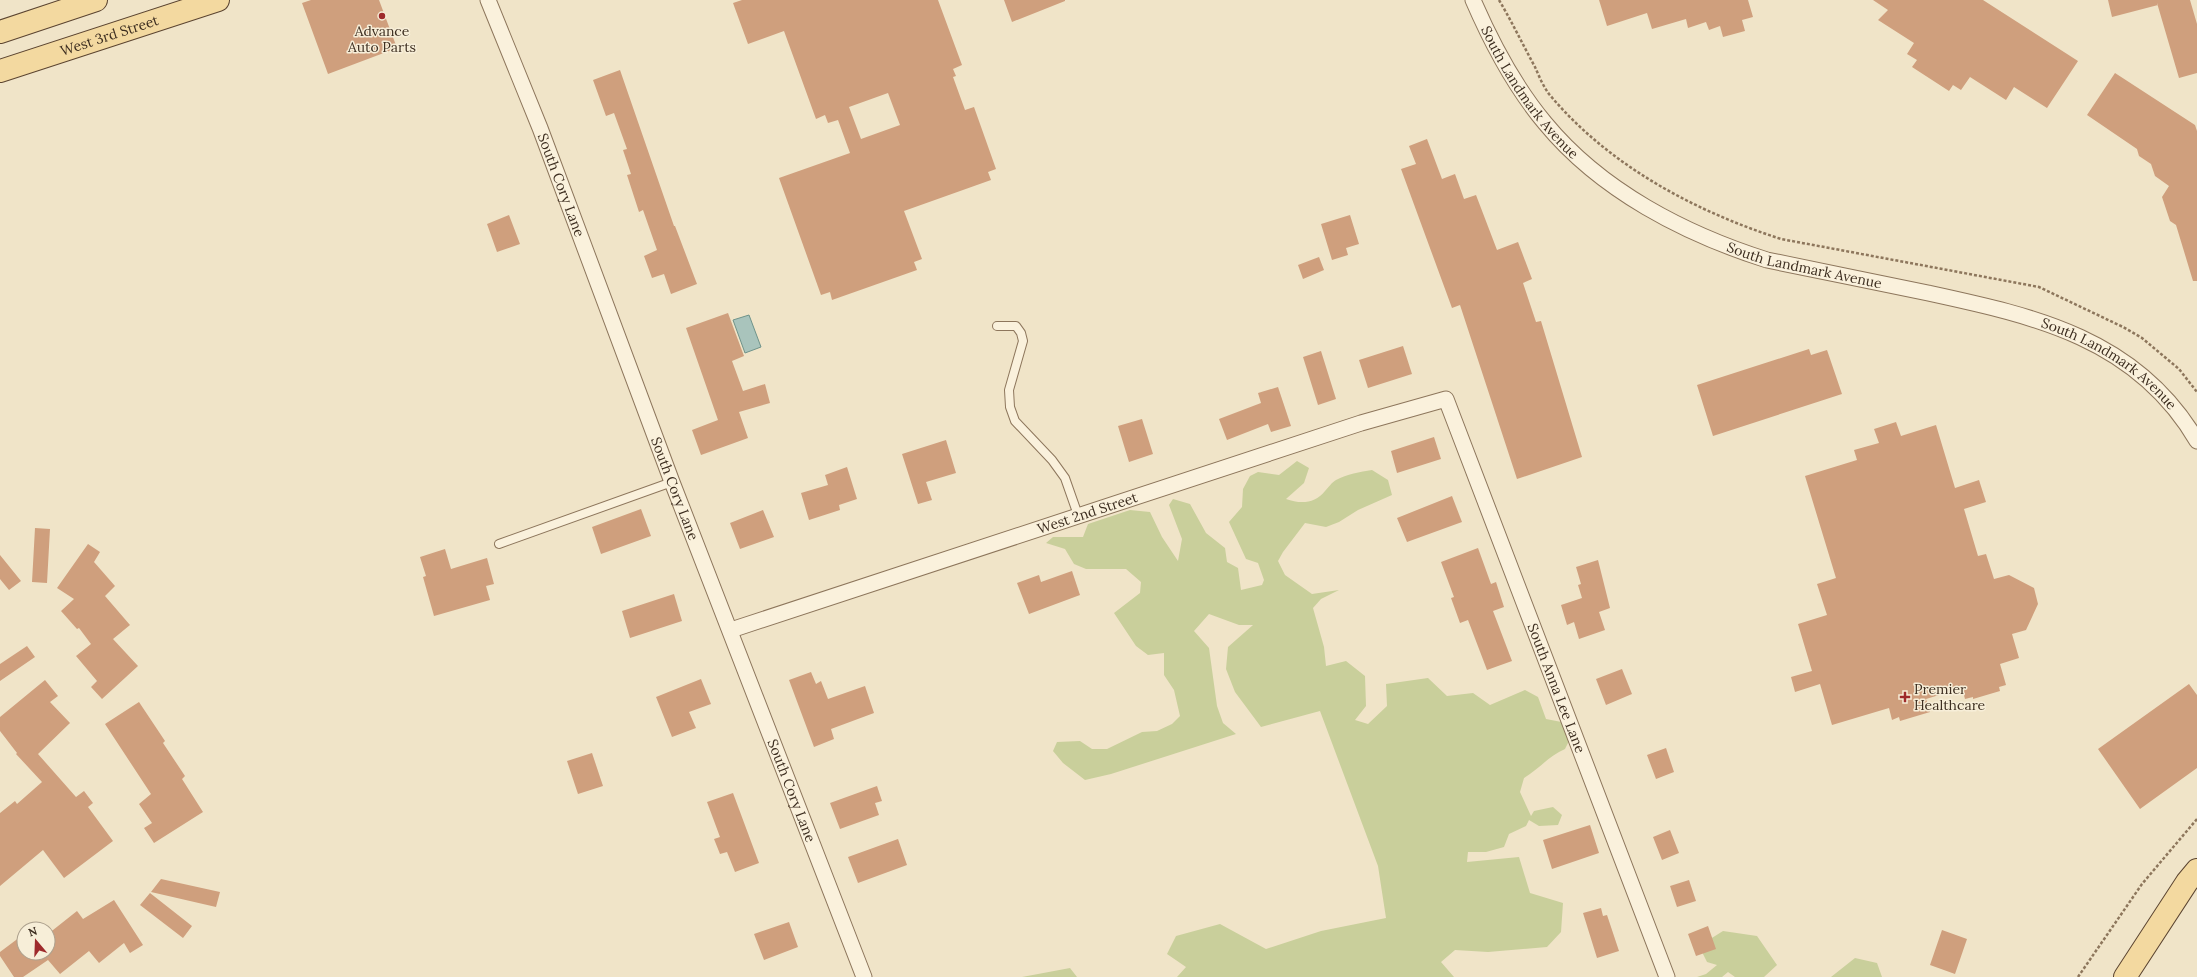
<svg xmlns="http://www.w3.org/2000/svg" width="2197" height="977" viewBox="0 0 2197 977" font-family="Lora,serif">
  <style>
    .green { fill: #c9cf9b }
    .water { fill: #a9c4bc; stroke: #6f938a }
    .building { fill: #cf9f7d; fill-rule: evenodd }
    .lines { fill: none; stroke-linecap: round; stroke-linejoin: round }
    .lane-casing { stroke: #8d765c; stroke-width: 10 }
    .street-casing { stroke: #8d765c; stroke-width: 17 }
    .primary-casing { stroke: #5b4430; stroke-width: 24 }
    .path { stroke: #8d765c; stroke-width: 2.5; stroke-dasharray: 3 2; stroke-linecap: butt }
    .lane { stroke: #faf1dc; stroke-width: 8 }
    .street { stroke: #faf1dc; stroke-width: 15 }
    .primary { stroke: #f3d9a0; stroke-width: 22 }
    .poi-dot { fill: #9e2a2b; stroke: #f7eed8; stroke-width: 1.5 }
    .labels { text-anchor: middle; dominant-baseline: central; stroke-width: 3; stroke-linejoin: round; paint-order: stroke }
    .poi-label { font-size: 14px; fill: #3d2e20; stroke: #f7eed8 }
    .street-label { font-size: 14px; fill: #3d2e20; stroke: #f7eed8 }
  </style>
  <rect width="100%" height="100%" fill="#f0e4c8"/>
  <!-- green -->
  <path class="green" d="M 1297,461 L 1309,468 L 1304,483 L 1286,499 C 1300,504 1315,504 1325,491 C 1328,488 1332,482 1336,480 C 1347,474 1360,472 1372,470 L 1388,480 L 1392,495 L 1358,510 L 1339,522 L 1326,527 L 1305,523 L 1283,552 L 1278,561 L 1285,575 L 1312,594 L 1339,590 L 1321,599 L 1313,608 L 1324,647 L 1326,666 L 1346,661 L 1365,676 L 1366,706 L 1355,720 L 1368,724 L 1387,706 L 1386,684 L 1428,678 L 1447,696 L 1473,693 L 1490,705 L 1525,690 L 1538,697 L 1546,719 L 1577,725 L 1565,749 C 1550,755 1539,769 1524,778 L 1520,792 L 1531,816 L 1534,811 L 1553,807 L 1562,815 L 1558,825 L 1539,826 L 1529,820 L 1526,826 L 1509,834 L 1504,847 L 1486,852 L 1468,852 L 1467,862 L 1519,857 L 1530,893 L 1563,903 L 1561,932 L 1547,947 L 1488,952 L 1455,950 L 1441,962 L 1454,977 L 1177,977 L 1186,967 L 1167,954 L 1176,936 L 1220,924 L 1266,949 L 1321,931 L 1386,918 L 1378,866 L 1320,711 L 1261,727 L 1235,692 L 1226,669 L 1228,647 L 1253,625 L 1239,625 L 1209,614 L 1194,631 L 1209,648 L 1217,706 L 1223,723 L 1236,734 L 1111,774 L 1085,780 L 1063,763 L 1053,751 L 1057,742 L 1080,741 L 1092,749 L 1107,749 L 1142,732 L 1157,731 L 1172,724 L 1180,716 L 1174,690 L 1164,675 L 1164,653 L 1148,655 L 1136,646 L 1114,613 L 1140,593 L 1141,582 L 1126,569 L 1086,569 L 1074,564 L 1065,549 L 1046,543 L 1053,537 L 1083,537 L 1088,524 L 1130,510 L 1150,512 L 1162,537 L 1178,561 L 1182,539 L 1169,505 L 1173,499 L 1190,504 L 1206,533 L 1225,548 L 1227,562 L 1238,568 L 1241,590 L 1262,585 L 1264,580 L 1258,563 L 1246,559 L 1229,522 L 1242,507 L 1243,489 L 1250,476 L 1258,472 L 1279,475 Z
    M 1723,931 L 1757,936 L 1777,965 L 1764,977 L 1735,977 L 1728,972 L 1722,977 L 1697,977 L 1706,974 L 1717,965 L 1707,962 L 1699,946 Z
    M 1855,958 L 1877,963 L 1882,977 L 1831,977 Z
    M 1070,968 L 1077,977 L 1022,977 Z"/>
  <!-- water -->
  <path class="water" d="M 749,315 L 761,347 L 745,353 L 733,320 Z"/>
  <!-- building -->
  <path class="building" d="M 311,0 L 379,0 L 397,48 L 328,74 L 302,3 Z
    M 742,0 L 938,0 L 962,65 L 953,69 L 956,76 L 953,77 L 965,110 L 974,107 L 996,169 L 988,172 L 991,180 L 904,211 L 922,259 L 914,262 L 917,270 L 832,300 L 830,292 L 821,295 L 779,178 L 850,153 L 838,120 L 828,123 L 825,115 L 816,119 L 784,31 L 748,44 L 733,3 ZM 888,93 L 900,125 L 861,139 L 849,107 Z
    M 1004,0 L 1065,0 L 1065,1 L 1012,22 Z
    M 1599,0 L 1748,0 L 1753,17 L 1742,20 L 1745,31 L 1723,37 L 1720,26 L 1709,30 L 1706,22 L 1688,28 L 1686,19 L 1652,29 L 1647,13 L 1607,26 Z
    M 1873,0 L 1983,0 L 2078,61 L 2047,108 L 2014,87 L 2006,100 L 1970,77 L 1961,90 L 1953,85 L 1949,91 L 1912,67 L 1917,60 L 1907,54 L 1914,43 L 1878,20 L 1888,10 Z
    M 2108,0 L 2190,0 L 2197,24 L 2197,73 L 2179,78 L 2157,3 L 2158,5 L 2112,17 Z
    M 620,70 L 674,226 L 675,226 L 697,284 L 671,294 L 664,274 L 652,278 L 644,256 L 657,250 L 643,210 L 639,212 L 627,175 L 631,174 L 623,150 L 627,149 L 614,113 L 606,116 L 593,80 Z
    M 2115,73 L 2195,125 L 2197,131 L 2197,281 L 2193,281 L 2176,225 L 2170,221 L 2162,197 L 2169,186 L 2155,176 L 2151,164 L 2139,156 L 2137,149 L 2087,115 Z
    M 1427,139 L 1442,179 L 1455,174 L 1464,199 L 1476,195 L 1497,250 L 1518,242 L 1532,279 L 1523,283 L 1536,322 L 1541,321 L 1582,457 L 1517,479 L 1460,305 L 1452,308 L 1401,169 L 1416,164 L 1409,146 Z
    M 509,215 L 520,244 L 497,252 L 487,224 Z
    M 1350,215 L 1359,244 L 1346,248 L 1348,255 L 1332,260 L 1321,224 Z
    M 1319,257 L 1324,270 L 1303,279 L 1298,265 Z
    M 728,313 L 744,356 L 732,361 L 743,391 L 765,384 L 770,403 L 739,412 L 748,438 L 701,455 L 692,430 L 718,420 L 686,328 Z
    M 1403,346 L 1412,374 L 1368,388 L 1359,360 Z
    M 1809,349 L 1811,355 L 1827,350 L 1842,394 L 1713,436 L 1697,385 Z
    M 1321,351 L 1336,399 L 1318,405 L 1303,357 Z
    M 1278,387 L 1291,426 L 1271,432 L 1268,424 L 1227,440 L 1219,419 L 1261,403 L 1258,393 Z
    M 1142,419 L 1153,454 L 1129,462 L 1118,426 Z
    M 1896,422 L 1901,436 L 1936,425 L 1955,488 L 1979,480 L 1986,502 L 1964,509 L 1978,556 L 1986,554 L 1994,579 L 2009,575 L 2034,588 L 2038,604 L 2026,630 L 2012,634 L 2019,658 L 2000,664 L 2006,685 L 1999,687 L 2000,691 L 1973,699 L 1973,697 L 1965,699 L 1962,688 L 1926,699 L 1930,712 L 1900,721 L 1899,717 L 1892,720 L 1889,708 L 1832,725 L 1820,684 L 1795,692 L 1791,677 L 1812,671 L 1798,624 L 1827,615 L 1817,584 L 1836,578 L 1805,476 L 1857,460 L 1854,450 L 1879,443 L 1874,429 Z
    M 1434,437 L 1441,459 L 1397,473 L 1391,451 Z
    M 946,440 L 956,473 L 926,482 L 932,500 L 918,504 L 902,454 Z
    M 847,467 L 857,499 L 839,505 L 840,510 L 809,520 L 801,493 L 828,485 L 825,475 Z
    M 1452,496 L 1462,522 L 1407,542 L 1397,518 Z
    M 641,509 L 651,536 L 601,554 L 592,527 Z
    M 763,510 L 774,537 L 740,549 L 730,523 Z
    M 35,528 L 50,529 L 47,583 L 32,582 Z
    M 88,544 L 100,552 L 94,562 L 115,586 L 105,596 L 130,625 L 113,639 L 138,666 L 102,699 L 91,687 L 97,681 L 76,656 L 91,644 L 79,628 L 77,629 L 61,611 L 74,599 L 57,588 Z
    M 1478,548 L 1491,584 L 1496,582 L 1504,607 L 1493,611 L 1512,661 L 1487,670 L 1468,620 L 1460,623 L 1451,598 L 1454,597 L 1441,562 Z
    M 445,549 L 451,569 L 487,558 L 494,584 L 486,586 L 490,600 L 434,616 L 423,577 L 426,576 L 420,557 Z
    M 0,555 L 21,581 L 9,590 L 0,579 Z
    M 1598,560 L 1610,608 L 1599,612 L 1605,630 L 1579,639 L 1574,622 L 1567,625 L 1561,605 L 1582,598 L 1578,585 L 1581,584 L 1576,567 Z
    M 1072,571 L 1080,595 L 1029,614 L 1017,583 L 1039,575 L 1041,582 Z
    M 674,594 L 682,621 L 630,638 L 622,611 Z
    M 27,646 L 35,657 L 0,681 L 0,664 Z
    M 1622,669 L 1632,694 L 1606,705 L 1596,679 Z
    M 811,672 L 816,684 L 821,681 L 828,699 L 865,686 L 874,713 L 831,729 L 834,739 L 814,747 L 789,680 Z
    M 701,679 L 711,704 L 689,712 L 696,728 L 672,737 L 656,697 Z
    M 45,680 L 58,696 L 50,702 L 70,723 L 38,754 L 76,797 L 84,791 L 93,803 L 88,807 L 113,841 L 64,878 L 43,850 L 0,886 L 0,813 L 15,801 L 17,804 L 42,782 L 16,754 L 17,753 L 0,731 L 0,717 Z
    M 2189,684 L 2197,695 L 2197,768 L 2140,809 L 2098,749 Z
    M 139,702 L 165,741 L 163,743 L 185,776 L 182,779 L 203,812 L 154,843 L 144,828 L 152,823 L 139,804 L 151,794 L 105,724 Z
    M 1666,748 L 1674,772 L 1656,779 L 1647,755 Z
    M 592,753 L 603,786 L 578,794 L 567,761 Z
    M 877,786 L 882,801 L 875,803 L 879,815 L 840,829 L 830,803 Z
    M 733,793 L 759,863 L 735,872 L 727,852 L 720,854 L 714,839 L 720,837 L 707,802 Z
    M 1590,825 L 1599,853 L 1552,869 L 1543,840 Z
    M 1670,830 L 1679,853 L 1662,860 L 1653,837 Z
    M 898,839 L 907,865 L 858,883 L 848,857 Z
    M 161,879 L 220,892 L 216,907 L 151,892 Z
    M 1689,880 L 1696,901 L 1677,907 L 1670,886 Z
    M 150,893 L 192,926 L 183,938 L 140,905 Z
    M 114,900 L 143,945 L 130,953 L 124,943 L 99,963 L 89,951 L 60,974 L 48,960 L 23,977 L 14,977 L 0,956 L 0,952 L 24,934 L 24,953 L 48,953 L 48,934 L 77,911 L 83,919 Z
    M 1601,908 L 1603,916 L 1607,915 L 1619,951 L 1597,958 L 1583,913 Z
    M 789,922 L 798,947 L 764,960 L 754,934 Z
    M 1708,926 L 1716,949 L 1696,956 L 1688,934 Z
    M 1942,930 L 1967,939 L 1955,974 L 1930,965 Z"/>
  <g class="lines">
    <!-- lane casing -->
    <g class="lane-casing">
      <path id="lane" d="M 997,326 L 1016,326 L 1021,333 L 1023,341 L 1009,390 L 1010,407 L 1015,421 L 1052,460 L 1065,478 L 1078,515
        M 499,544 L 672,482"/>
    </g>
    <!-- street casing -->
    <g class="street-casing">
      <g id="street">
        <path id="s1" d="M 488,0 L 540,128 L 672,482 L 864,977"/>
        <path id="s2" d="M 1473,0 C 1492,44 1514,86 1545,123 C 1601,191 1685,234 1767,260 C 1821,271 1874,282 1928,293 C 2034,316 2137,338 2197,441"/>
        <path id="s3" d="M 731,630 L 1361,423 L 1446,399 L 1667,977"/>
      </g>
    </g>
    <!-- primary casing -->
    <g class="primary-casing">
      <g id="primary">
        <path d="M 0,32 L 96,0"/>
        <path id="s4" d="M 0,71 L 218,0"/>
        <path d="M 2125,977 L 2187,882 L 2197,870"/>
      </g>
    </g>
    <!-- path -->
    <path class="path" d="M 1499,0 C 1512,22 1523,45 1535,67 C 1539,76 1543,86 1549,94 C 1608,165 1694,211 1781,239 L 2039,287 L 2123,327 L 2142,338 L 2179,369 L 2197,392
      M 2078,977 L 2142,884 L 2197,819"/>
    <!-- lane -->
    <use href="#lane" class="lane"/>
    <!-- street -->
    <use href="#street" class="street"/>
    <!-- primary -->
    <use href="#primary" class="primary"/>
  </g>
  <!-- markers -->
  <g class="poi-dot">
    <circle cx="382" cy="16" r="4"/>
    <path d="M1903 691h4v4h4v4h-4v4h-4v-4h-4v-4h4z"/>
  </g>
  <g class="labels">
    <!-- poi labels -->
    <g class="poi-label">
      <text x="382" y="31">Advance<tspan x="382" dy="16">Auto Parts</tspan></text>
      <text x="1914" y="689" text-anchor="start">Premier<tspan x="1914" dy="16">Healthcare</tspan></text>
    </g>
    <!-- street labels -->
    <g class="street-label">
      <text stroke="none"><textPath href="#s4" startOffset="115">West 3rd Street</textPath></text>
      <text stroke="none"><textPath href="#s2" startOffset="109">South Landmark Avenue</textPath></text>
      <text stroke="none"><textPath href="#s1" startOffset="199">South Cory Lane</textPath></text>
      <text stroke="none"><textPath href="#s2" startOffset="445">South Landmark Avenue</textPath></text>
      <text stroke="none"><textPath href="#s2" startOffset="769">South Landmark Avenue</textPath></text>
      <text stroke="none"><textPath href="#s1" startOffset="523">South Cory Lane</textPath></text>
      <text stroke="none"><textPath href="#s3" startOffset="375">West 2nd Street</textPath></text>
      <text stroke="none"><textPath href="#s3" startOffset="1061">South Anna Lee Lane</textPath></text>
      <text stroke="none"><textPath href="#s1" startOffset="847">South Cory Lane</textPath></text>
    </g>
  </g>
  <!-- north arrow -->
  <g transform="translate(36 941) rotate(341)"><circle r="19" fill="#f7eed8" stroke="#ada18e"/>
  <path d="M0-3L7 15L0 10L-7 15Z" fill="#9e2a2b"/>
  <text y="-6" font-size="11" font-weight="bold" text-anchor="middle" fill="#3d2e20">N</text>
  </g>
</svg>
